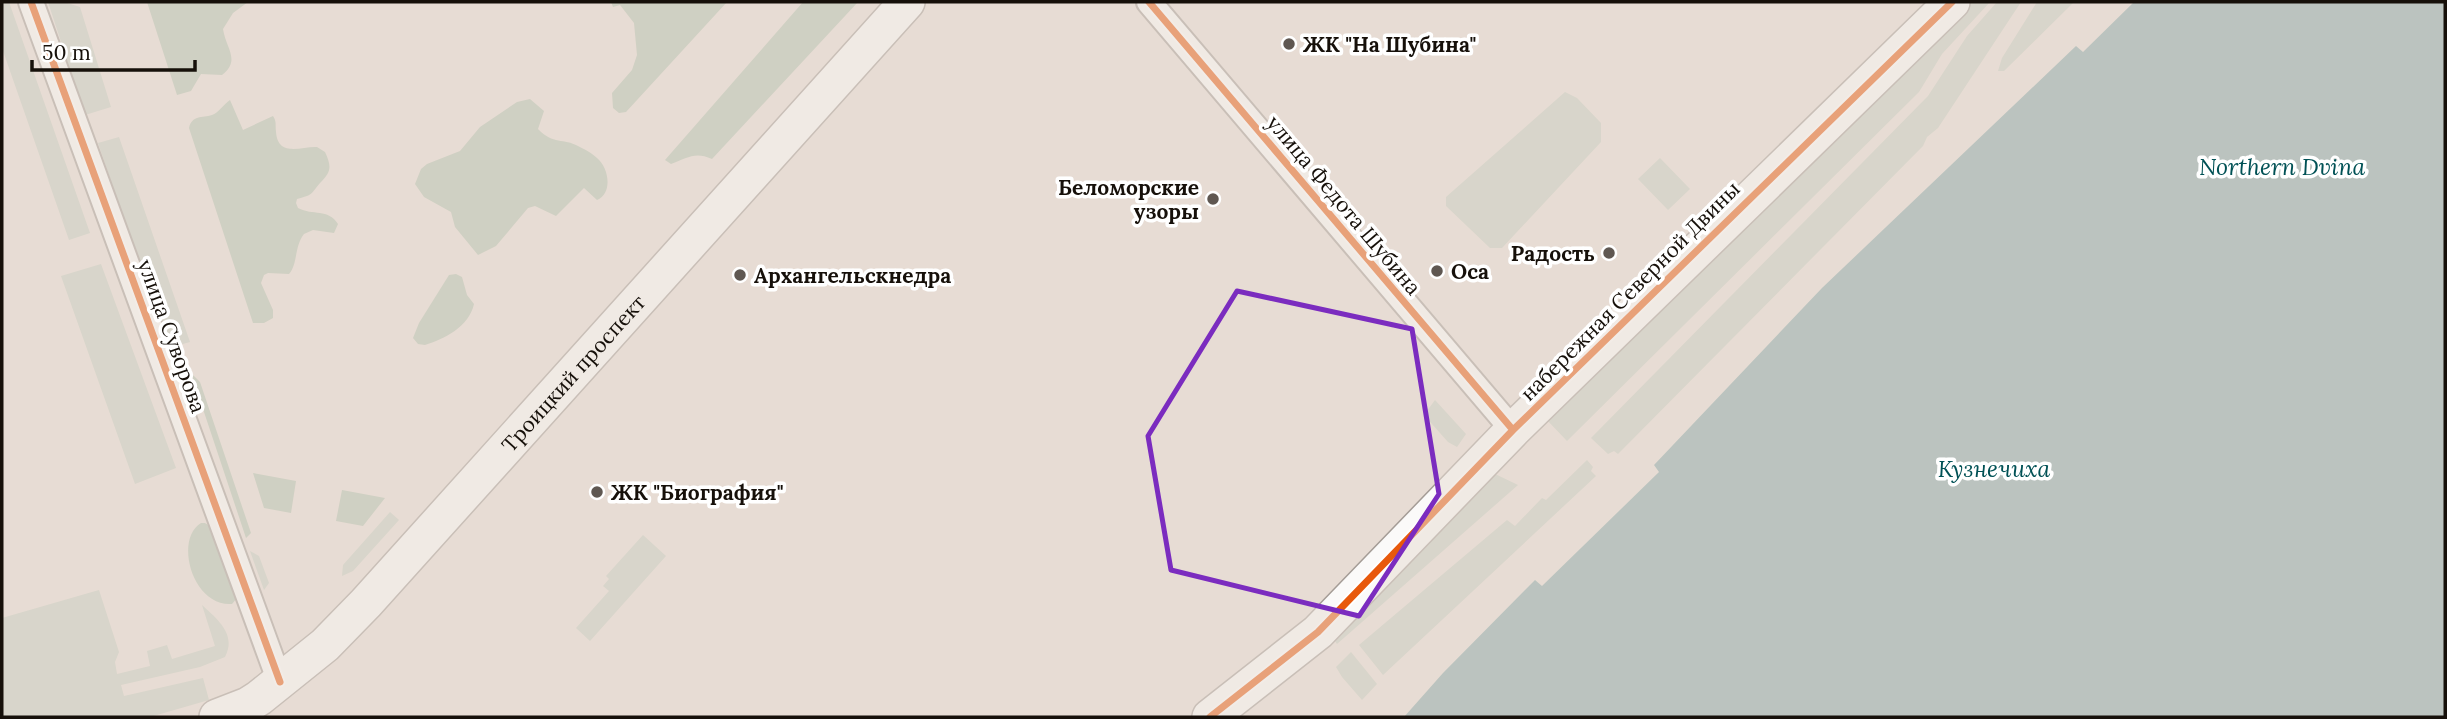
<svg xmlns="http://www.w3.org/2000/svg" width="2447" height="719" viewBox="0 0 2447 719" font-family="Lora,serif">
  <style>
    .green { fill: #c5ccc0 }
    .forest { fill: #b2c0af }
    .water { fill: #85a5a6 }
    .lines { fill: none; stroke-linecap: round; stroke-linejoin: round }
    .street-casing { stroke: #a49c96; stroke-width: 28 }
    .secondary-casing { stroke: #a49c96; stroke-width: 38 }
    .street { stroke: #fbfaf9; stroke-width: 24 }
    .secondary { stroke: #fbfaf9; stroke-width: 35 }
    .cycleway-casing { stroke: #fff; stroke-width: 11 }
    .cycleway { stroke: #e8590c; stroke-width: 7 }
    .marked { fill: none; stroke: #7b2cbf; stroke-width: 5; stroke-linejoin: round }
    .poi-dot { fill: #5f5751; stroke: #fff; stroke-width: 2.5 }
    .labels { text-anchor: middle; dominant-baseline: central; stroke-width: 7; stroke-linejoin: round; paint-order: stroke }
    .poi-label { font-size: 21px; font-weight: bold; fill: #16100a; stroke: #fff; text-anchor: start }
    .street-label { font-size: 21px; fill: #16100a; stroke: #fff }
    .water-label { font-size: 23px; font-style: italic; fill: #005155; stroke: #fff }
  </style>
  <rect width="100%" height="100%" fill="#e7dcd4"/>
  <!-- green -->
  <path class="green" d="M 2,2 L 9,2 L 90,233 L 69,240 L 2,48 Z
    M 48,2 L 64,2 L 80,7 L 111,107 L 85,115 Z
    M 1964,2 L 1990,2 L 1942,54 L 1919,92 L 1567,441 L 1546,419 Z
    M 1997,2 L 2021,2 L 1938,128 L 1927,137 L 1923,146 L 1618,454 L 1614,451 L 1608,454 L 1591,438 L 1928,96 L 1967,36 Z
    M 2037,2 L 2074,2 L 2004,71 L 1998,71 L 2002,58 Z
    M 1565,92 L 1577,98 L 1601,123 L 1601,142 L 1502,248 L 1490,248 L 1446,206 L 1446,197 Z
    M 119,137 L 190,342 L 168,348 L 98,143 Z
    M 1660,158 L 1690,189 L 1668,210 L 1638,179 Z
    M 101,264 L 176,468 L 135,484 L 61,276 Z
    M 1435,400 L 1466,434 L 1457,447 L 1448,442 L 1424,415 Z
    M 1587,460 L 1593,467 L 1591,471 L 1596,476 L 1383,675 L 1359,645 L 1507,520 L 1515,526 L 1542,498 L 1546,500 Z
    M 1493,473 L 1518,485 L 1337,644 L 1327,629 Z
    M 390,512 L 399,520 L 353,571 L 342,576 L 343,565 Z
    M 643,535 L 666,556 L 590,641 L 576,628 L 609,591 L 603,586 L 609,579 L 606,576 Z
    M 250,551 L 259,556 L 269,583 L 264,590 Z
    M 99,590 L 119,652 L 115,662 L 117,674 L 150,666 L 147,651 L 167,645 L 172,659 L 215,646 L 202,605 C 217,619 237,634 225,657 L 200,667 L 121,685 L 124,696 L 203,678 L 209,700 L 150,717 L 2,717 L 2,618 Z
    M 1351,652 L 1377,684 L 1362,700 L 1342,677 L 1336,667 Z"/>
  <!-- forest -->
  <path class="forest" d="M 147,2 L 248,2 L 233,13 L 223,29 C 226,49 241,60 222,75 L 201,74 L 191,91 L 177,95 Z
    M 611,2 L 727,2 L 626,112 L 619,113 L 613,108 L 612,93 L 632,70 L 637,55 L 634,23 L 620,5 L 613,7 Z
    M 803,2 L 858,2 L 712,159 C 695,151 687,158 671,164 L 665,160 Z
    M 530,99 L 544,111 L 538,129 C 553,145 564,138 578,146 C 584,149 592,153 597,158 C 609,168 613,193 597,200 L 584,188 L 556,216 L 535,206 L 528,208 L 496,246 L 478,255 L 455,227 L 451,212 L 424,197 L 415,184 L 421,169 L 427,164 L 460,151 L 480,127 L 517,102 Z
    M 230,100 L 243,130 L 273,116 C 277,122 275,125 276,132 C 278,158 302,146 317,147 L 325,152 C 332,167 331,172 320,183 C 309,196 314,194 297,199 L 296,203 L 298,208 C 313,216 328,208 338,224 L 334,233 L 313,230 L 304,234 C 294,247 298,264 289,274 L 268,273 L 264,275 L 261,283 L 273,310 L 273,318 L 264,323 L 253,323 L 189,128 C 192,115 202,118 212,115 C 218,113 224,104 230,100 Z
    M 456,274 L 462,277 L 467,295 L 474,304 C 469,327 444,339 425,345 L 418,344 L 413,338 L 419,323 L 449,275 Z
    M 191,373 L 200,382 L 251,533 L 246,538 Z
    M 253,473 L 296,481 L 291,513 L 264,508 Z
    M 342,490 L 385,498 L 363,526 L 336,521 Z
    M 201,523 L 205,523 L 213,528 L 237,598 L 232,604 C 192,607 174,539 201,523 Z"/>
  <!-- water -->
  <path class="water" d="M 2134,2 L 2445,2 L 2445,717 L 1404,717 L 1443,673 L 1535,580 L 1542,586 L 1659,472 L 1654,465 L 1822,288 L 2076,46 L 2083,52 Z"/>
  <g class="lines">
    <!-- street casing -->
    <g class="street-casing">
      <path id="street" d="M 31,2 L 280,682
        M 1149,2 L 1513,430"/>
    </g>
    <!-- secondary casing -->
    <g class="secondary-casing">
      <g id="secondary">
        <path id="s1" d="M 217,717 L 248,705 L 259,698 L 325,645 L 366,603 L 907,2"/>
        <path d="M 1210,717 L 1318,632 L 1513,430 L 1952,2"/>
      </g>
    </g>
    <!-- street -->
    <use href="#street" class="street"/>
    <!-- secondary -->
    <use href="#secondary" class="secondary"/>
    <!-- cycleway casing -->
    <g class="cycleway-casing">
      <path id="cycleway" d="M 31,2 L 280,682
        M 1149,2 L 1513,430
        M 1210,717 L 1318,632 L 1513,430 L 1952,2"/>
    </g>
    <!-- cycleway -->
    <use href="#cycleway" class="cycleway"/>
  </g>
  <!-- marked area -->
  <path d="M0 0H2447V719H0ZM 1237,291 L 1412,329 L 1439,494 L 1359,616 L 1171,570 L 1148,436 Z" fill="#e7dcd4" fill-opacity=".55" fill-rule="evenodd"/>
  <path class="marked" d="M 1237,291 L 1412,329 L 1439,494 L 1359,616 L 1171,570 L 1148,436 Z"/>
  <!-- markers -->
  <g class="poi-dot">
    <circle cx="1289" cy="44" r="7"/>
    <circle cx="1213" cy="199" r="7"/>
    <circle cx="1609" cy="253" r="7"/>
    <circle cx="1437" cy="271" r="7"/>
    <circle cx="740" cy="275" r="7"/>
    <circle cx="597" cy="492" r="7"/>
  </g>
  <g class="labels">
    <!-- poi labels -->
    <g class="poi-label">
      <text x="1303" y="44">ЖК "На Шубина"</text>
      <text x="1199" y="187" text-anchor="end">Беломорские<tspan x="1199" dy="24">узоры</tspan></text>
      <text x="1595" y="253" text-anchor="end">Радость</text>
      <text x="1451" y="271">Оса</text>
      <text x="754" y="275">Архангельскнедра</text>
      <text x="611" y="492">ЖК "Биография"</text>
    </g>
    <!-- street labels -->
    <g class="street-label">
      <text transform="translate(1344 205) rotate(50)">улица Федота Шубина</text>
      <text transform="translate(1630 291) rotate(-45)">набережная Северной Двины</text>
      <text transform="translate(172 336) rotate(70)">улица Суворова</text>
      <text stroke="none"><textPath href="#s1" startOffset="499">Троицкий проспект</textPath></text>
    </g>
    <!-- water labels -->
    <g class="water-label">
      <text x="2282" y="166">Northern Dvina</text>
      <text x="1994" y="468">Кузнечиха</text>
    </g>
  </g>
  <!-- border -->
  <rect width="2447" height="719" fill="none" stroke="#16100a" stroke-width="7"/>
  <!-- scale -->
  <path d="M32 60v10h163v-10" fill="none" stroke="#16100a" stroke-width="3.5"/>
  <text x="42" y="60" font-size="21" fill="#16100a" stroke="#ffffff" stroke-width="5" paint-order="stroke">50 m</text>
</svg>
